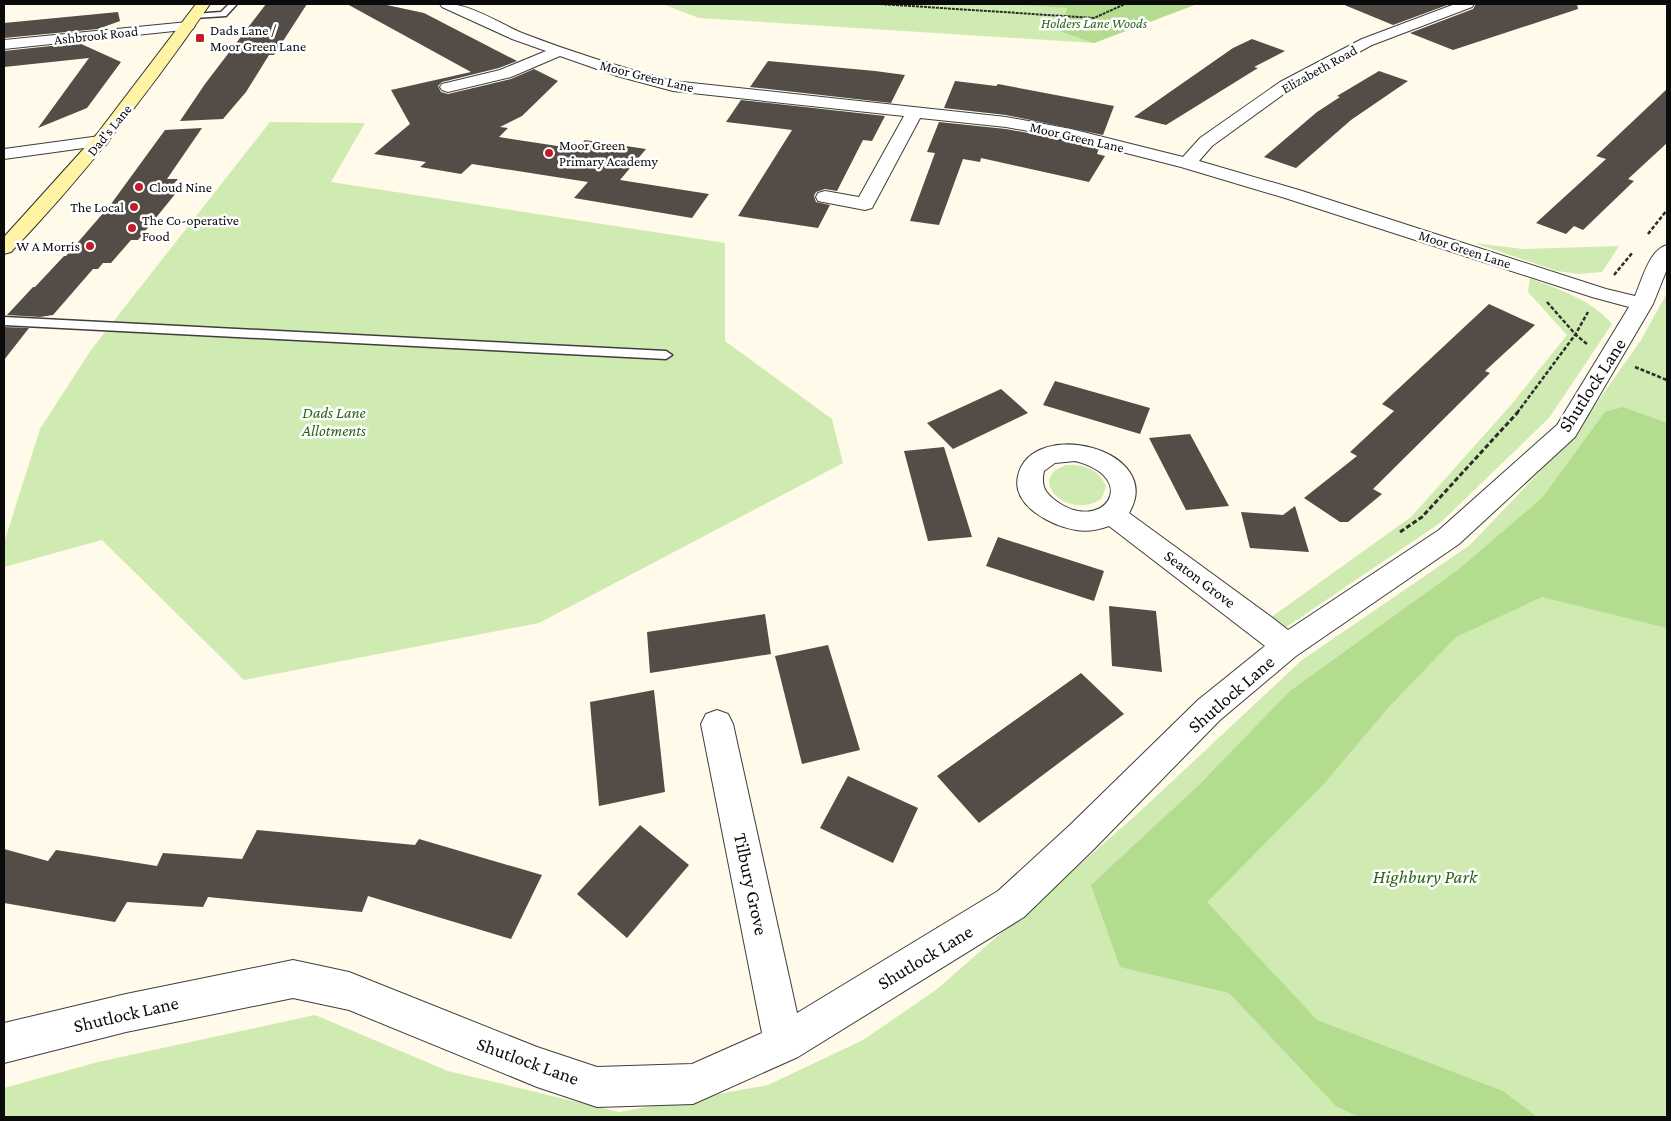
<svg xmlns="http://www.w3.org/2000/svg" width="1671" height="1121" viewBox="0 0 1671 1121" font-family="'Crimson Pro',serif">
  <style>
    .green { fill: #d0ebb1 }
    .forest { fill: #b3dc8f }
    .building { fill: #544c47 }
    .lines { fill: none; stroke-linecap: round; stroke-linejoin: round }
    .lane-casing { stroke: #3e3e3e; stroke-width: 3 }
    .street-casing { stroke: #3e3e3e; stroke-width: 2 }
    .secondary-casing { stroke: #2d2d2d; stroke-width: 2 }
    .path-far2 { stroke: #2d2d2d; stroke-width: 2; stroke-dasharray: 3 1; stroke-linecap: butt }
    .path-far1 { stroke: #2d2d2d; stroke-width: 2.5; stroke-dasharray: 4 2; stroke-linecap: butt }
    .path { stroke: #2d2d2d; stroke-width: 3; stroke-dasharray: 5 2.5; stroke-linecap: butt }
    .lane { fill: #fff; fill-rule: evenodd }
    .street { fill: #fff; fill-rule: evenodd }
    .secondary { fill: #fff3a4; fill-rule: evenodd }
    .poi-dot { fill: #c11c27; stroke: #fff; stroke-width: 2 }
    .labels { text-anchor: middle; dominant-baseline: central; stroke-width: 5; stroke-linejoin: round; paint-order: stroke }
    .far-park-label { font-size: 14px; font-style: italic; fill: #2a6519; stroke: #fff }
    .far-poi-label { font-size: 14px; fill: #0b0b0b; stroke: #fff; text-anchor: start }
    .far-street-label { font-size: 14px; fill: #0b0b0b; stroke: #fff }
    .park-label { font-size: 16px; font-style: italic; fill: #2a6519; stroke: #fff }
    .street-label { font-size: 16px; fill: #0b0b0b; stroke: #fff }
    .near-street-label { font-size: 19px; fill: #0b0b0b; stroke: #fff }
    .near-park-label { font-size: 19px; font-style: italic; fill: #2a6519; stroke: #fff }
  </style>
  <rect width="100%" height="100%" fill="#fffae9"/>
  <!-- green -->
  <path class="green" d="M 662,4 L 1197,4 L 1094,43 L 699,18 Z
    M 270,122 L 365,123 L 331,182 L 725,243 L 725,341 L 832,419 L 843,463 L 539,623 L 244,680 L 102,540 L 4,567 L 4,543 L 40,429 L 91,350 Z
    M 1474,243 L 1523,249 L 1619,246 L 1602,272 L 1579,274 L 1557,271 Z
    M 1530,278 C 1559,290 1591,299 1612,324 L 1549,418 L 1440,523 L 1282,630 L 1270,618 L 1411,517 L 1511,405 L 1567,335 L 1528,292 Z
    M 1667,293 L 1667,1117 L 4,1117 L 4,1088 L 98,1062 L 315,1015 L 448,1071 L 619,1112 L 768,1085 L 863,1040 L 936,990 L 1134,817 L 1302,660 L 1470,545 L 1572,438 L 1641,340 Z
    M 1066,465 C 1083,464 1099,469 1106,486 L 1102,498 C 1072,522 1023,480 1066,465 Z"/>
  <!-- forest -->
  <path class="forest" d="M 1009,4 L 1197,4 L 1094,43 L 1062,32 L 1067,8 Z
    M 1623,407 L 1667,423 L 1667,628 L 1542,597 L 1456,637 L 1387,709 L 1323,785 L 1207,902 L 1317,1020 L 1503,1091 L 1537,1117 L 1359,1117 L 1336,1106 L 1229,993 L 1120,967 L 1091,885 L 1199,785 L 1290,691 L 1459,569 L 1542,498 L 1605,412 Z"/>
  <!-- building -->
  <path class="building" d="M 266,4 L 307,4 L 274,55 L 269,55 L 246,92 L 223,119 L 180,121 L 205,84 Z
    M 347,4 L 382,4 L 424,13 L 517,61 L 499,68 L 442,82 L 438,86 L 441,92 L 448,94 L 511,79 L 534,69 L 558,81 L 522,116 L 500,127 L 508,128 L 499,137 L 577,149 L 585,140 L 646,149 L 620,180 L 709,194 L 692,218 L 574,198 L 588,182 L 472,164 L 461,174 L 420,167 L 426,162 L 374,154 L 410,124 L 391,90 L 471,72 Z
    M 1342,4 L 1450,4 L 1393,25 Z
    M 1476,4 L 1577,4 L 1578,9 L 1453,50 L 1410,33 L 1473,9 Z
    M 118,12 L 120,21 L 98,29 L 4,38 L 4,23 Z
    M 1252,39 L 1285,51 L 1254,67 L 1258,68 L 1166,125 L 1134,117 L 1233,48 Z
    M 79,43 L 121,62 L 87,108 L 38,128 L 89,58 L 4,67 L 4,51 Z
    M 768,61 L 875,71 L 905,75 L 891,103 L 750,87 Z
    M 1379,71 L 1408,81 L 1351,120 L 1296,168 L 1264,157 L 1317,112 L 1340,97 L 1337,96 Z
    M 955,81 L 996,86 L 998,84 L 1114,106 L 1103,135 L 1006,115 L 944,108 Z
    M 1667,89 L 1667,143 L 1628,179 L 1634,181 L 1583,230 L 1574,226 L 1566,234 L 1536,223 L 1606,159 L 1596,156 Z
    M 741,100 L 885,116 L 872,141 L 863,140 L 837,191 L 825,189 L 816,192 L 814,196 L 816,202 L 830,205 L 818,228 L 738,216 L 792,130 L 726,122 Z
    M 939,122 L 1006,129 L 1071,141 L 1099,148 L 1097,154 L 1105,156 L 1089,182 L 981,158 L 980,162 L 963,159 L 939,225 L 910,221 L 935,153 L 927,152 Z
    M 202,128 L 167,179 L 178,179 L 170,188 L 180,188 L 138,240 L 131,240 L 111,263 L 103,263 L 98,269 L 93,269 L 53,315 L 40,317 L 7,315 L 33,287 L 35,287 L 64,256 L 66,256 L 111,204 L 165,130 Z
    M 1489,304 L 1535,325 L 1485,371 L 1490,373 L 1373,489 L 1382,494 L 1348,522 L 1340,522 L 1304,498 L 1357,456 L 1350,452 L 1394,411 L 1382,404 Z
    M 4,327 L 29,328 L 4,360 Z
    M 1055,381 L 1150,408 L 1140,434 L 1043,405 Z
    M 1001,389 L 1028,413 L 953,449 L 927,423 Z
    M 1190,434 L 1229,506 L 1186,510 L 1149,438 Z
    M 944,447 L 972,537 L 928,541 L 904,451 Z
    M 1295,506 L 1309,552 L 1250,548 L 1241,512 L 1283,515 Z
    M 998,537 L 1104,571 L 1094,601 L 986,566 Z
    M 1109,606 L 1156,611 L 1162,672 L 1112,666 Z
    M 765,614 L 771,654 L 650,673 L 647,632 Z
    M 828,645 L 860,750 L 802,764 L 775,656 Z
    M 1081,673 L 1124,714 L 979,823 L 937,776 Z
    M 654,690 L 665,792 L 599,806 L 590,702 Z
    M 848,776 L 918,808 L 893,863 L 820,828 Z
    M 640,825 L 689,865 L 627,938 L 577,894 Z
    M 257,830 L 415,845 L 419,839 L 542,875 L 511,939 L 368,896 L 362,912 L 208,897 L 203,907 L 127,902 L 115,922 L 4,903 L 4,849 L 48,861 L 56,850 L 157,866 L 163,853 L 242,859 Z"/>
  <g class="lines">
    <!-- lane casing -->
    <g class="lane-casing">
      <path id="lane" d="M 229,4 L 237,4 L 226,16 L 194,18 L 190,16 L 194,14 L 221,12 Z
        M 4,317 L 666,351 L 672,355 L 666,359 L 4,325 Z"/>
    </g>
    <!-- street casing -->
    <g class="street-casing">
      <path id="street" d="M 440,4 C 469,2 496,22 522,33 C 571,52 622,68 673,81 L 1006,117 L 1071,129 L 1183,157 L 1200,138 L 1280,82 L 1362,39 L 1455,4 L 1474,4 L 1472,7 L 1372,45 L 1292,88 L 1212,146 L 1199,161 L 1299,190 L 1606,289 L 1635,296 C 1642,280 1649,250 1667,245 L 1667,269 L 1653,304 L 1575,437 L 1459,544 L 1296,656 L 1220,720 L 1094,849 L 1024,917 L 798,1057 L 693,1104 L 597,1107 L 537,1087 L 349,1010 L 293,998 L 126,1032 L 4,1063 L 4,1023 L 126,994 L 293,960 L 349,972 L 537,1047 L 597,1067 L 692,1064 L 762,1033 L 701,724 L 706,714 L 717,710 L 728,714 L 733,724 L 797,1013 L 998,891 L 1070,825 L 1198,700 L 1265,646 L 1109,526 C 1098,530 1087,532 1076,530 C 1052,526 1011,506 1018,476 C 1031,416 1167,449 1129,513 L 1274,619 L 1288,630 L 1439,530 L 1557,425 L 1629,307 L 1592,297 L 1285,198 L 1181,167 L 1071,139 L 1006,127 L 920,118 L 872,208 L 865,210 L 818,201 L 816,197 L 818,193 L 825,191 L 859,197 L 904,116 L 673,91 L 617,76 L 560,56 L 511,77 L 448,92 L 442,90 L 440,87 L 442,84 L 500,70 L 546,51 L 512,39 L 442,7 ZM 1075,461 C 1142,478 1103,535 1056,501 C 1044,492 1041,485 1044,471 L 1055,463 Z
        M 188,22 L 193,23 L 195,26 L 193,29 L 4,49 L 4,40 Z
        M 100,136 L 106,137 L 109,141 L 106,145 L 4,159 L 4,149 Z"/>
    </g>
    <!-- secondary casing -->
    <g class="secondary-casing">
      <path id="secondary" d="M 196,4 L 210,4 C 149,92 85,175 11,252 L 4,254 L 4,237 L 97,134 Z"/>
    </g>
    <!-- path-far2 -->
    <path class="path-far2" d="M 880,4 L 1094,18 L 1125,4"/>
    <!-- path-far1 -->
    <path class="path-far1" d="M 1648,234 L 1667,210
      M 1614,275 L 1633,252
      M 1547,302 L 1576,335 L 1587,344
      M 1635,367 L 1667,380
      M 1517,413 L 1575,335 L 1588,312"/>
    <!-- path -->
    <path class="path" d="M 1400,532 L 1422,517 L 1518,412"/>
    <!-- lane -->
    <use href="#lane" class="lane"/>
    <!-- street -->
    <use href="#street" class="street"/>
    <!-- secondary -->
    <use href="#secondary" class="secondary"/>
  </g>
  <!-- markers -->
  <g class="poi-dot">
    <rect x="195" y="33" width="10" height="10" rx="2.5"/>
    <circle cx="549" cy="153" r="5"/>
    <circle cx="139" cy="187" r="5"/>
    <circle cx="134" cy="207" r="5"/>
    <circle cx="132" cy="228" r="5"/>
    <circle cx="90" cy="246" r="5"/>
  </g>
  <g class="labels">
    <!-- far-park labels -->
    <g class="far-park-label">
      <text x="1094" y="23">Holders Lane Woods</text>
    </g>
    <!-- far-poi labels -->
    <g class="far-poi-label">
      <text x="210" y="30">Dads Lane /<tspan x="210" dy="16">Moor Green Lane</tspan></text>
      <text x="559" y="145">Moor Green<tspan x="559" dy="16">Primary Academy</tspan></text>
      <text x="149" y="187">Cloud Nine</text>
      <text x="124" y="207" text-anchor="end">The Local</text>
      <text x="142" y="220">The Co-operative<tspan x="142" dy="16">Food</tspan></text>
      <text x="80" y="246" text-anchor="end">W A Morris</text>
    </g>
    <!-- far-street labels -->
    <g class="far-street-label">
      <text transform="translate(96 35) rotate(-6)">Ashbrook Road</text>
      <text transform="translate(1319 69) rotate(-29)">Elizabeth Road</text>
      <text transform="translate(647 76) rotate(14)">Moor Green Lane</text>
      <text transform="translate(109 130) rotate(-51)">Dad's Lane</text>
      <text transform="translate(1077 137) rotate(13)">Moor Green Lane</text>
      <text transform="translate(1465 249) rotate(18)">Moor Green Lane</text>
    </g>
    <!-- park labels -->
    <g class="park-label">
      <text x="334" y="412">Dads Lane<tspan x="334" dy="18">Allotments</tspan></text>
    </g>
    <!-- street labels -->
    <g class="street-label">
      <text transform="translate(1200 579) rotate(37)">Seaton Grove</text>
    </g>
    <!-- near-street labels -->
    <g class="near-street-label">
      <text transform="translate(1592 385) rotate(-57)">Shutlock Lane</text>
      <text transform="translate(1231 694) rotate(-41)">Shutlock Lane</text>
      <text transform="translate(751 884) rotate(78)">Tilbury Grove</text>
      <text transform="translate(925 957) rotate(-31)">Shutlock Lane</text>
      <text transform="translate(126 1014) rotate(-13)">Shutlock Lane</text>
      <text transform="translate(528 1061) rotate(20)">Shutlock Lane</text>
    </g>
    <!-- near-park labels -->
    <g class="near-park-label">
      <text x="1425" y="876">Highbury Park</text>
    </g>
  </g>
  <!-- border -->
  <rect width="1671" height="1121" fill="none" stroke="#0b0b0b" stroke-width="10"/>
</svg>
